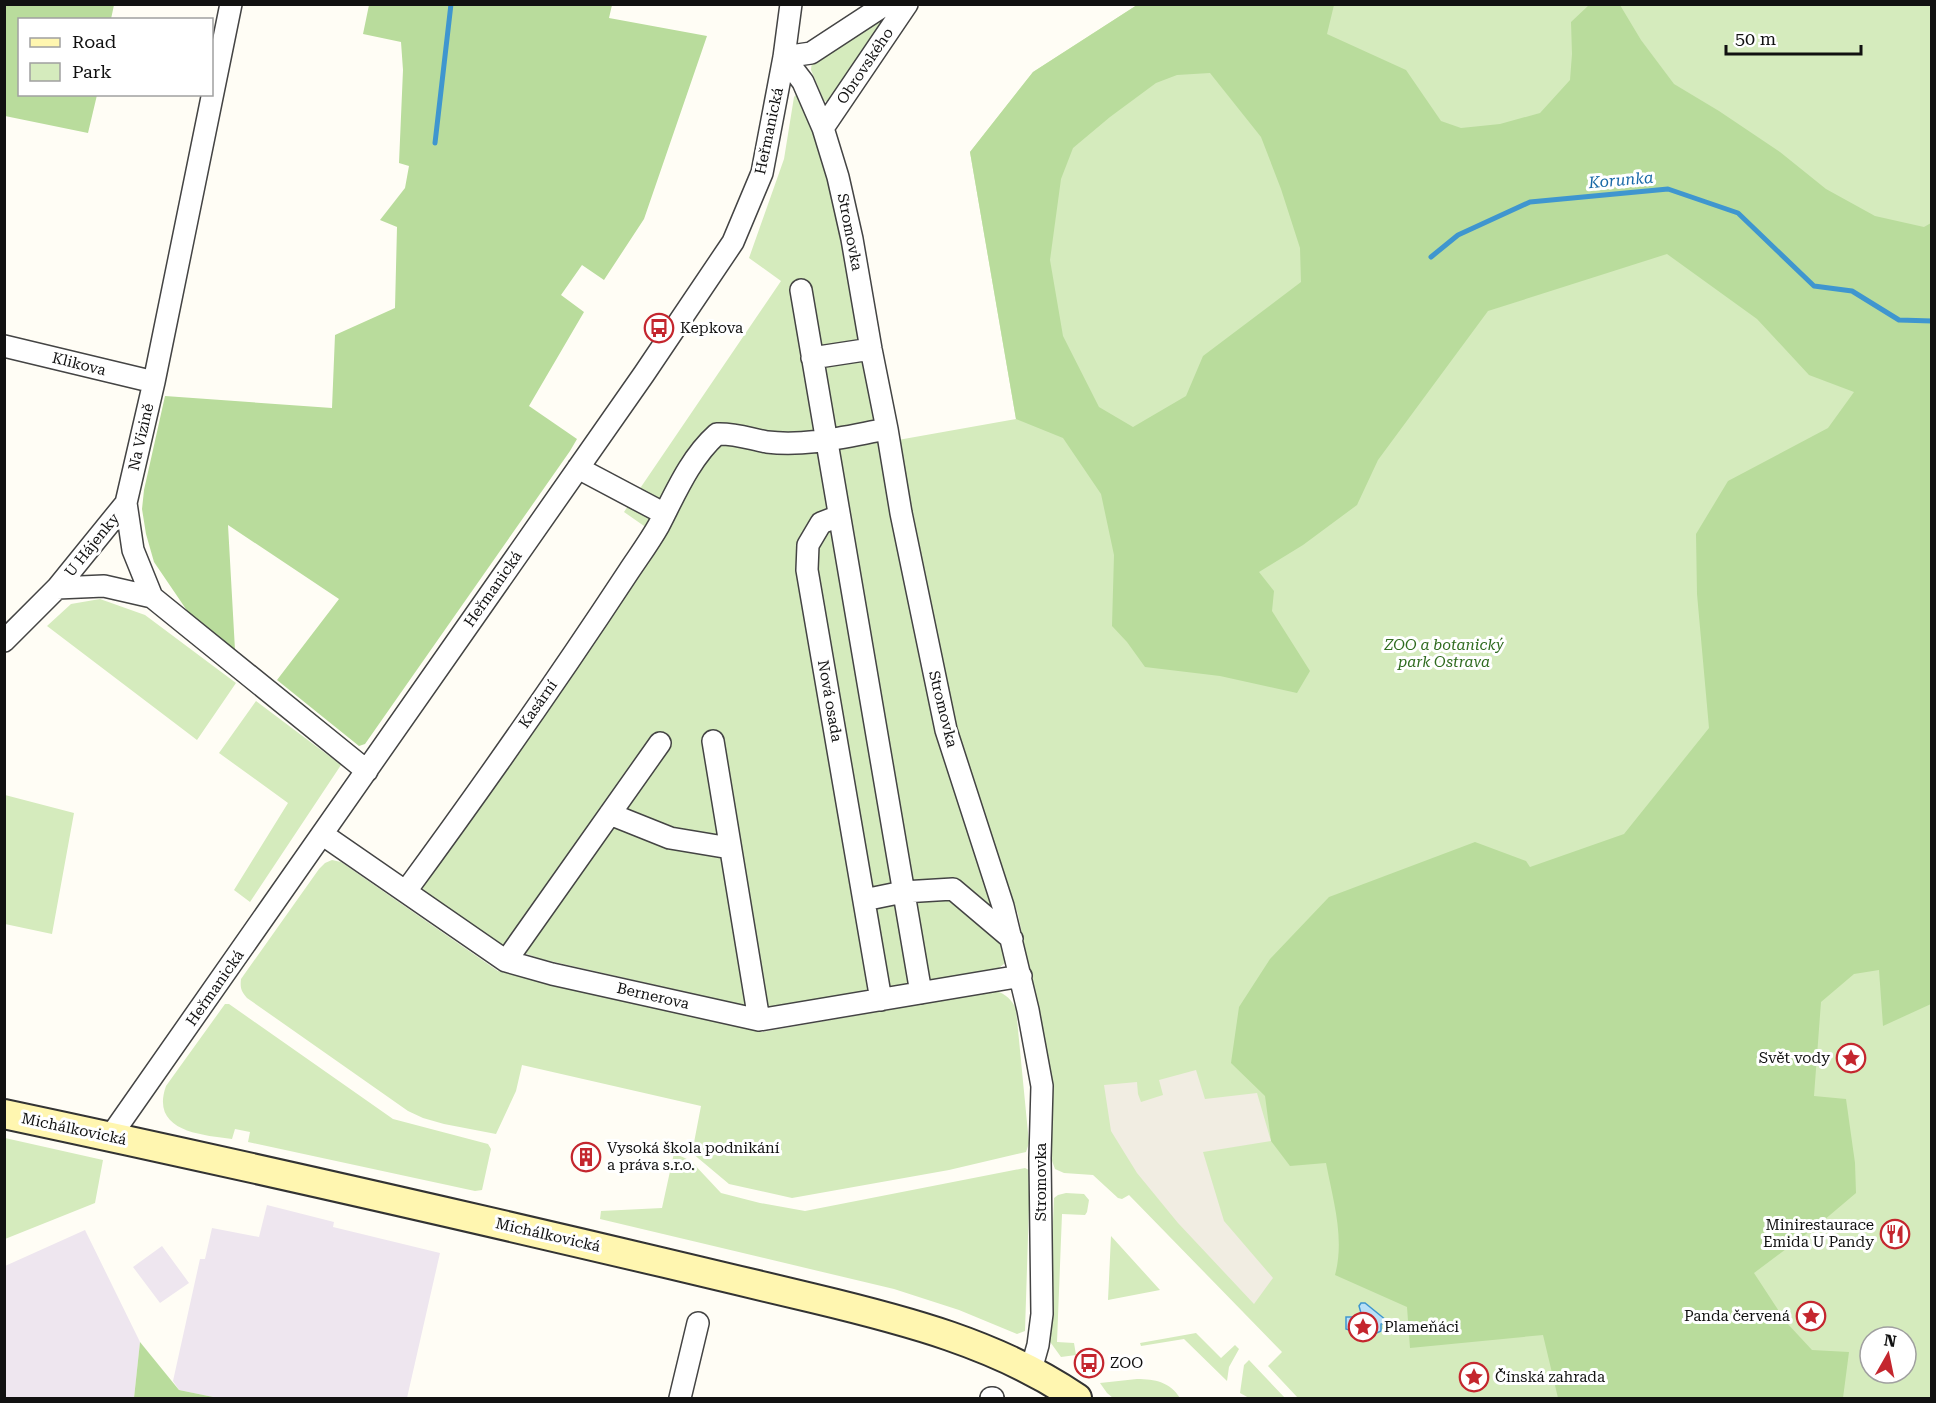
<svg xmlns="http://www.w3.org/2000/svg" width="1936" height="1403" viewBox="0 0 1936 1403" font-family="'Roboto Serif',serif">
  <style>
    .industrial { fill: #eee6ef }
    .green { fill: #d5ebbd; fill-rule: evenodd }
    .forest { fill: #b9dc9c; fill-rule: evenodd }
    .plaza { fill: #f1ede2 }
    .water { fill: #b9e0f7; stroke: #3f96cf; stroke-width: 1.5 }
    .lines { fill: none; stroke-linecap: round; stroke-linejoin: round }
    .stream { stroke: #3f96cf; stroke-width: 5 }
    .street-casing { stroke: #444; stroke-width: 24 }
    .secondary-casing { stroke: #333; stroke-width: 32 }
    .street { stroke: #fff; stroke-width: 21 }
    .secondary { stroke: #fff6b0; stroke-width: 28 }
    .labels { text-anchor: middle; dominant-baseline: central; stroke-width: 6; stroke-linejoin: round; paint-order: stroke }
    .street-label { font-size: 15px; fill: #111; stroke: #fff }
    .poi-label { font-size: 15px; fill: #111; stroke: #fff; text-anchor: start }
    .park-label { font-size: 15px; font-style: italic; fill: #2f6b1f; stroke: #fff }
    .water-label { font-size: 16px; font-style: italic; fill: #1768a6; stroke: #fff }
  </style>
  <rect width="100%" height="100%" fill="#fffdf5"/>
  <!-- industrial -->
  <path class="industrial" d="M 267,1205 L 334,1222 L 333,1227 L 440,1253 L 407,1398 L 218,1398 L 179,1390 L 173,1381 L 200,1259 L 205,1259 L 212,1228 L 259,1237 Z
    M 85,1230 L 140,1342 L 134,1398 L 5,1398 L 5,1266 Z
    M 162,1246 L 189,1283 L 160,1303 L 133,1267 Z"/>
  <!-- green -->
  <path class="green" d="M 1137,5 L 1931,5 L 1931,1398 L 1298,1398 L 1268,1366 L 1282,1352 L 1129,1195 L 1122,1199 L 1118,1198 L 1093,1175 L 1064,1173 L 1055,1169 L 1051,1158 L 1050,1079 L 1018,914 L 987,828 L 957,732 L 898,440 L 1016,419 L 970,152 L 1033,72 ZM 1870,1337 L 1906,1337 L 1906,1373 L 1870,1373 Z
    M 892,8 L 829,102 L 824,101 L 811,70 L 812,60 Z
    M 799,91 L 824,148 L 992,890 L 1005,963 L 999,968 L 765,1010 L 541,959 L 502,945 L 424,891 L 422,885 L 657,535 L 624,512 L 781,281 L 749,258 L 784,159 L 794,97 Z
    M 100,599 L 145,615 L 236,683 L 197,740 L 47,626 L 71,604 Z
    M 256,701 L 341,765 L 250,902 L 234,890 L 288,803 L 219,753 Z
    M 5,795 L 74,813 L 52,934 L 5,924 Z
    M 332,860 L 341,862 L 498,971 L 762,1032 L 996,991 C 1006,994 1012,1000 1016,1009 L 1029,1143 L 1026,1152 L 949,1170 L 792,1198 L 729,1184 L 692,1153 L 701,1106 L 522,1065 L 516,1091 L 496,1134 L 444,1124 L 423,1118 L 408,1111 L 247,998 C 241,991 240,988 241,979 L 319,869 L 325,863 Z
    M 225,1004 L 229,1004 L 393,1119 L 488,1144 L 491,1149 L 482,1190 L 475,1191 L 248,1142 L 250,1132 L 235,1129 L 232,1139 C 200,1135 150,1131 166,1086 Z
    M 5,1138 L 103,1160 L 95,1203 L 5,1239 Z
    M 674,1153 L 691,1161 L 721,1193 L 760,1203 L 805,1211 L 1025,1168 L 1029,1170 L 1030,1174 L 1025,1331 L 1017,1334 L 959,1310 L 894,1289 L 600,1219 L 601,1211 L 662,1208 Z
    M 1066,1193 L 1084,1194 L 1089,1200 L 1087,1212 L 1085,1215 L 1062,1214 L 1057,1342 L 1074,1343 L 1076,1355 L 1061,1357 L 1048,1339 L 1054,1198 L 1058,1195 Z
    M 1111,1236 L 1160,1290 L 1108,1300 Z
    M 1196,1333 L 1221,1358 L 1235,1345 L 1239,1349 L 1229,1367 L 1227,1381 L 1184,1339 L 1141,1346 L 1140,1343 Z
    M 1249,1360 L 1285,1398 L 1249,1398 L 1240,1393 L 1244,1365 Z
    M 1137,1379 C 1155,1379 1170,1382 1180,1398 L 1113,1398 L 1107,1393 L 1100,1383 Z"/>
  <!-- forest -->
  <path class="forest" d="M 4,5 L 114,5 L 111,19 L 20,20 L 20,94 L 97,95 L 88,133 L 5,116 Z
    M 369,5 L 612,5 L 609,18 L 707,36 L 644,219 L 604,280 L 582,265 L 561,295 L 584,312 L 529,406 L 577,439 L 570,451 L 365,744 L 359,746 L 277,680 L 339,599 L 228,525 L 235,650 L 190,615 L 154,562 L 146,534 L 142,509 L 144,490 L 165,396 L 332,408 L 335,335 L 395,308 L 397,227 L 380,220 L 405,188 L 409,166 L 399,163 L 403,70 L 401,42 L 363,34 Z
    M 1137,5 L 1334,5 L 1327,34 L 1406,70 L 1441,121 L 1461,128 L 1500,124 L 1540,113 L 1570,80 L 1572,54 L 1571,22 L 1589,5 L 1620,5 L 1641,40 L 1674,84 L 1719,111 L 1780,152 L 1826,189 L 1875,216 L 1924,227 L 1931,223 L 1931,1004 L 1883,1026 L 1879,970 L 1854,974 L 1821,1002 L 1814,1096 L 1846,1099 L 1855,1163 L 1856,1193 L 1817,1226 L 1754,1273 L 1786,1322 L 1812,1350 L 1849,1352 L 1843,1398 L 1558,1398 L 1543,1335 L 1410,1348 L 1407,1307 L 1335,1275 C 1345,1238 1333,1200 1326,1163 L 1290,1166 L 1271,1141 L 1265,1096 L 1231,1063 L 1239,1007 L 1270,959 L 1329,897 L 1475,842 L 1526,861 L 1530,867 L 1624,834 L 1709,728 L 1697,594 L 1696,534 L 1728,481 L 1828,428 L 1854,392 L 1809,375 L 1757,319 L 1667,254 L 1488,311 L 1378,460 L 1357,505 L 1303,545 L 1259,572 L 1274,591 L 1272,611 L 1310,671 L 1297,693 L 1220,676 L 1145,667 L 1127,642 L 1112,626 L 1114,555 L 1101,494 L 1063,438 L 1016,419 L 970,152 L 1033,72 ZM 1210,73 L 1261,137 L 1281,189 L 1300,248 L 1301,282 L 1203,356 L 1186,396 L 1133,427 L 1099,407 L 1063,336 L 1050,260 L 1061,179 L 1073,148 L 1110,117 L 1156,83 L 1177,75 Z
    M 140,1342 L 179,1390 L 218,1398 L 134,1398 Z"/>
  <!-- plaza -->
  <path class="plaza" d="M 1196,1070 L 1205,1099 L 1257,1093 L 1271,1141 L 1203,1152 L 1224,1221 L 1273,1278 L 1254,1304 L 1178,1223 L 1137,1173 L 1111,1131 L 1104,1085 L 1137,1082 L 1138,1094 L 1141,1102 L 1163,1095 L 1159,1080 Z"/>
  <!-- water -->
  <path class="water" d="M 1361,1303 L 1365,1303 L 1386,1320 L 1386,1323 L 1381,1324 L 1381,1331 L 1368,1337 L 1346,1329 L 1346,1317 L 1353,1317 L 1361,1313 L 1359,1306 Z"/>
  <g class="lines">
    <!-- stream -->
    <path class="stream" d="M 435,143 L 451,4
      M 1431,257 L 1458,235 L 1530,202 L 1668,189 L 1738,213 L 1814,286 L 1852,291 L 1899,320 L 1932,321"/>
    <!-- street casing -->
    <g class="street-casing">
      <path id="street" d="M 231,4 L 154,382 L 126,503 L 133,550 L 152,597 L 367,771
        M 886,4 L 811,53 L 784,57 L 803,82 L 823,128 L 838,177 L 852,239 L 871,349 L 887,429 L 901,513 L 946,730 L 1003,906 L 1028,1010 L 1042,1086 L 1040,1158 L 1042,1314 L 1038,1345 L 1031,1370
        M 823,128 L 907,4
        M 801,290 L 921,993
        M 4,346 L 154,382
        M 812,358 L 871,349
        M 578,468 L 663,513
        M 839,516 L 821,523 L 808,545 L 807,570 L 881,1000
        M 57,588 L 126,503
        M 4,641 L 57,588 L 104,586 L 152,597
        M 713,741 L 759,1020
        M 610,814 L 670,838 L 730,848
        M 322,834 L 506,961 L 552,974 L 759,1020 L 1021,976
        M 406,891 C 483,786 558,679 629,571 C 639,556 650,541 659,525 C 675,494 690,458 717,434 C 735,433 750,439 767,442 C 807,447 848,436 887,429
        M 864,900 L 903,892 L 953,889 L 1012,939
        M 506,961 L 660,743
        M 110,1137 L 644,374 L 733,242 L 762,173 L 784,57 L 791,4
        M 680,1398 L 698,1323
        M 991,1398 L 993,1398"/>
    </g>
    <!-- secondary casing -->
    <g class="secondary-casing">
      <path id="secondary" d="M 4,1114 C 225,1161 445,1211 665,1263 C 714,1275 763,1286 812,1298 C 904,1320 998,1344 1077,1398"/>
    </g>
    <!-- street -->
    <use href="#street" class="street"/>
    <!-- secondary -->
    <use href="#secondary" class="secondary"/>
  </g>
  <!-- icons -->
  <defs>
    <g id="bus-ring" transform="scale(1.5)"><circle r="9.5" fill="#fff" stroke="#c4262e" stroke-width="1.5"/><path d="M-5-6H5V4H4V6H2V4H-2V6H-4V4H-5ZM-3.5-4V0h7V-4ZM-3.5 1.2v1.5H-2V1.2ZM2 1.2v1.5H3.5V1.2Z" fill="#c4262e"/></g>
    <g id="sight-ring" transform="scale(1.5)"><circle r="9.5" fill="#fff" stroke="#c4262e" stroke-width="1.5"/><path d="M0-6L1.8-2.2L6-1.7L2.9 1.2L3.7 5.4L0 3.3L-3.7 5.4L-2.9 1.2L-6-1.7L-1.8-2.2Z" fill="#c4262e"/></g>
    <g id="building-ring" transform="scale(1.5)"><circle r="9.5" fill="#fff" stroke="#c4262e" stroke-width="1.5"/><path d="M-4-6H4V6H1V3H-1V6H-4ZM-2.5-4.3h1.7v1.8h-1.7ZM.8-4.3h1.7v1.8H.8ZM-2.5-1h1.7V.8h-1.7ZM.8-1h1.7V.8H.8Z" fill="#c4262e"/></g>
    <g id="restaurant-ring" transform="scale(1.5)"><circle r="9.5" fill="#fff" stroke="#c4262e" stroke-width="1.5"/><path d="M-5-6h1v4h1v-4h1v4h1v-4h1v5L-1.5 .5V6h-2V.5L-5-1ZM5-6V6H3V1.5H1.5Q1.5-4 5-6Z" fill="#c4262e"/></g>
  </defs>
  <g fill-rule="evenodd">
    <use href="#bus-ring" x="659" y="328"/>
    <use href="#sight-ring" x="1851" y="1058"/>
    <use href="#building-ring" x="586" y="1157"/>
    <use href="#restaurant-ring" x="1895" y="1234"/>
    <use href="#sight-ring" x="1811" y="1316"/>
    <use href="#sight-ring" x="1363" y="1327"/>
    <use href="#bus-ring" x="1089" y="1363"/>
    <use href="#sight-ring" x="1474" y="1377"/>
  </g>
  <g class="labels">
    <!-- street labels -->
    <g class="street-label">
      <text transform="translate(865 66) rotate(-56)">Obrovského</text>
      <text transform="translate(769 131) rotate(-78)">Heřmanická</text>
      <text transform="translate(850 232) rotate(79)">Stromovka</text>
      <text transform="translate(79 364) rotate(14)">Klikova</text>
      <text transform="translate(141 437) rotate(-77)">Na Vizině</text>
      <text transform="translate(92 545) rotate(-51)">U Hájenky</text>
      <text transform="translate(493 589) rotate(-55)">Heřmanická</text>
      <text transform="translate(830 701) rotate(80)">Nová osada</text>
      <text transform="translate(538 704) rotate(-55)">Kasární</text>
      <text transform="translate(943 709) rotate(76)">Stromovka</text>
      <text transform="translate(215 988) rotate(-55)">Heřmanická</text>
      <text transform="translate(653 996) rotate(13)">Bernerova</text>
      <text transform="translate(74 1129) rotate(12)">Michálkovická</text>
      <text transform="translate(1041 1182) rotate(-90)">Stromovka</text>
      <text transform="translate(548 1235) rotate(13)">Michálkovická</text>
    </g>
    <!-- poi labels -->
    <g class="poi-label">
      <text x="680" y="328">Kepkova</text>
      <text x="1830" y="1058" text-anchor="end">Svět vody</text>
      <text x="607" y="1148">Vysoká škola podnikání<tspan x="607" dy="17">a práva s.r.o.</tspan></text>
      <text x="1874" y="1225" text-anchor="end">Minirestaurace<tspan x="1874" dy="17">Emida U Pandy</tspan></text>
      <text x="1790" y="1316" text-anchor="end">Panda červená</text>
      <text x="1384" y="1327">Plameňáci</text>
      <text x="1110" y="1363">ZOO</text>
      <text x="1495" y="1377">Čínská zahrada</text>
    </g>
    <!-- park labels -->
    <g class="park-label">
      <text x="1444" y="645">ZOO a botanický<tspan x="1444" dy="17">park Ostrava</tspan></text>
    </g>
    <!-- water labels -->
    <g class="water-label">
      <text transform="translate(1621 180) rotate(-5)">Korunka</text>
    </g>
  </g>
  <!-- border -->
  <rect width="1936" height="1403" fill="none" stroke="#111111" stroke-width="12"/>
  <!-- legend -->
  <rect x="18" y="18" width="195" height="78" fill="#ffffff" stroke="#a0a0a0" stroke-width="1.5"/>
  <rect x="30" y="38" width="30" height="9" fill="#fff6b0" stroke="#a0a0a0" stroke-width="1.5"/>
  <text x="72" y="48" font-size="18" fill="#111111">Road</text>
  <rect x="30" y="63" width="30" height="18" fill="#d5ebbd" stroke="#a0a0a0" stroke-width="1.5"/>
  <text x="72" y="78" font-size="18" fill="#111111">Park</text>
  <!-- north arrow -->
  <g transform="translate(1888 1355) rotate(9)"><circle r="28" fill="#ffffff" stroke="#a0a0a0" stroke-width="1.5"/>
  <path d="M0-4.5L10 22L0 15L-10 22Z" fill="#c4262e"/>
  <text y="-9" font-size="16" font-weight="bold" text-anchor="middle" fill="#111111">N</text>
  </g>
  <!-- scale -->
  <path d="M1726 45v9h135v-9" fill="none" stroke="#111111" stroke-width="3"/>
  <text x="1735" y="45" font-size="18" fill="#111111" stroke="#ffffff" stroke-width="4.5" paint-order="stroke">50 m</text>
</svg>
